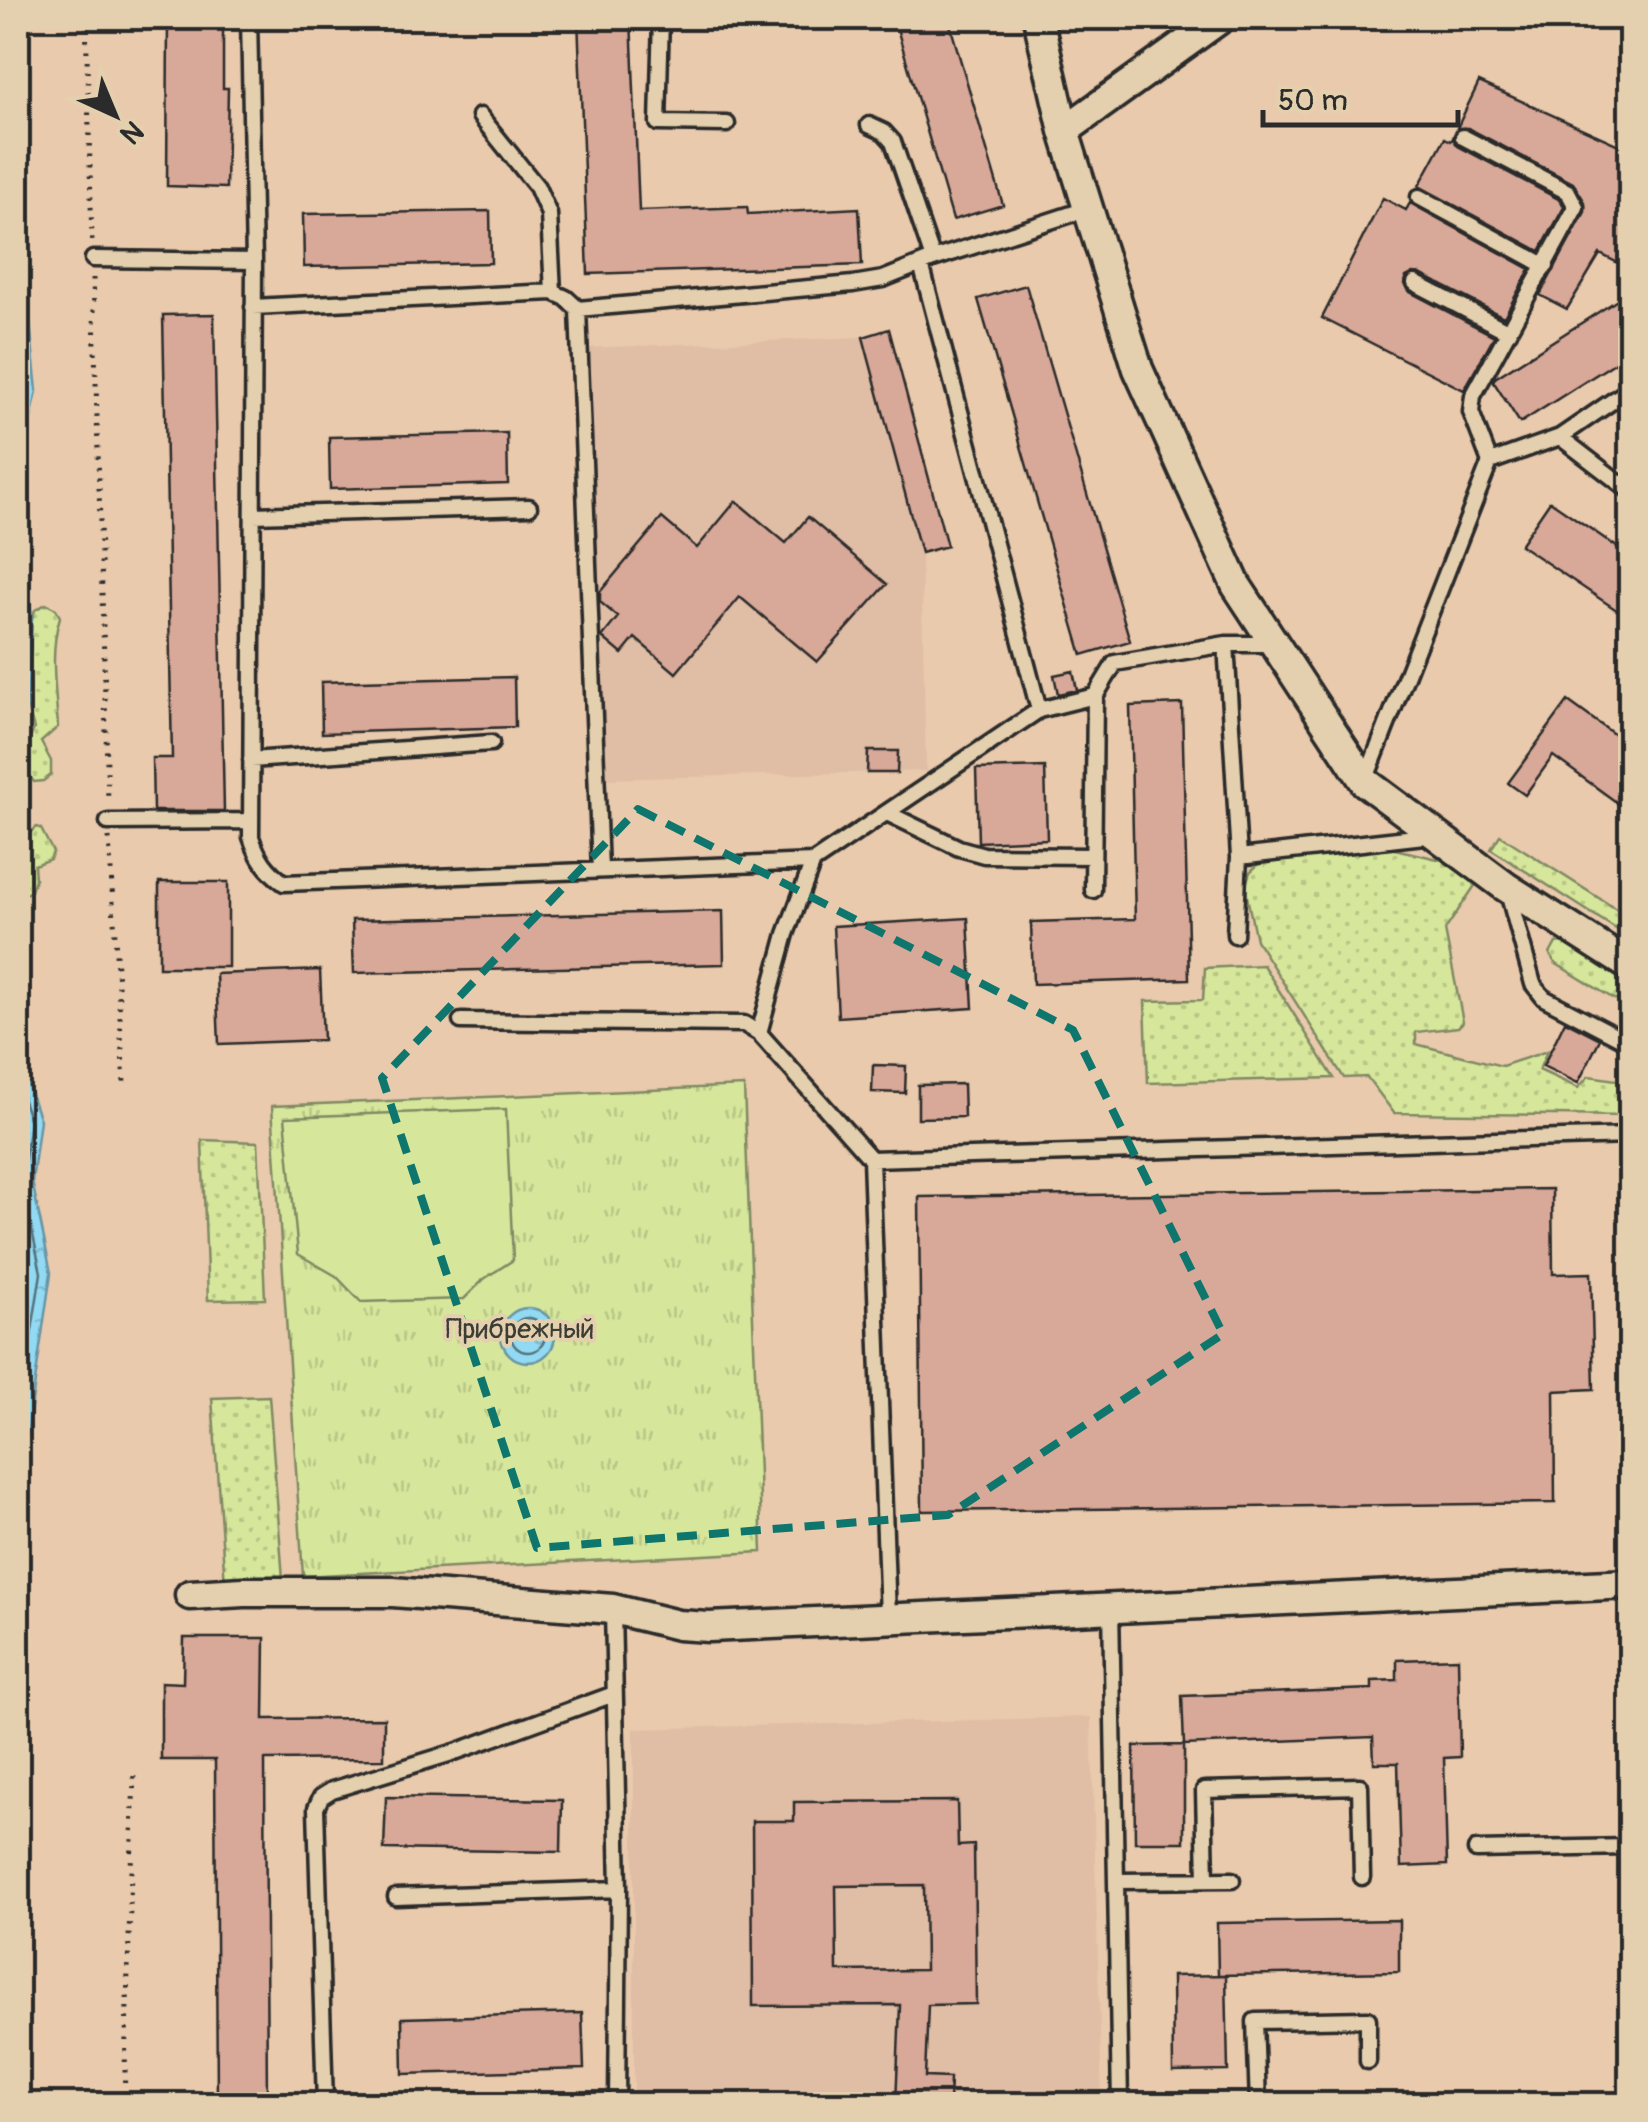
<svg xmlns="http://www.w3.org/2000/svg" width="1648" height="2122" viewBox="0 0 1648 2122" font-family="Pangolin,sans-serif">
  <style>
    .built { fill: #e0bda5 }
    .grass { fill: url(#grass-dots); stroke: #808963; stroke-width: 2.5 }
    .park { fill: url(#park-tufts); stroke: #808963; stroke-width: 2.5 }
    .pitch { fill: #d6e79b; stroke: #808963; stroke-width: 2.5 }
    .water { fill: url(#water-ripples); stroke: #6994a3; stroke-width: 2.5 }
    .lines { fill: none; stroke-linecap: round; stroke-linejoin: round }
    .shore { stroke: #54717b; stroke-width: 2.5 }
    .building { fill: #d8a898; stroke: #2b2b2b; stroke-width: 2.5; fill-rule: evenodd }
    .service-casing { stroke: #2b2b2b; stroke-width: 21 }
    .minor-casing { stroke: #2b2b2b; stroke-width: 35 }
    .path { stroke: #2b2b2b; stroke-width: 5; stroke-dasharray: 2.5 8; stroke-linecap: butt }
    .service { stroke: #e4d0ae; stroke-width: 14 }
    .minor { stroke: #e4d0ae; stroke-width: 28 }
    .marked { fill: none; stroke: #0f766e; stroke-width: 8; stroke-dasharray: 20 12; stroke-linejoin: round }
    .labels { text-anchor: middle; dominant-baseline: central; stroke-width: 8; stroke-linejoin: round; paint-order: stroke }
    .park-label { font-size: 28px; fill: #3c3e36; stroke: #e4d0ae }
  </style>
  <defs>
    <pattern id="grass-dots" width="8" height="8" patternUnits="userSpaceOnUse" patternTransform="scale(2.5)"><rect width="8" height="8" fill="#d6e79b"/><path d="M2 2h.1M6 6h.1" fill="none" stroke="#b8c686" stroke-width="1.8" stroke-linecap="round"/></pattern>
    <pattern id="park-tufts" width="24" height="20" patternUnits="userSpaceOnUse" patternTransform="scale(2.5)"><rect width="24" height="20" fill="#d6e79b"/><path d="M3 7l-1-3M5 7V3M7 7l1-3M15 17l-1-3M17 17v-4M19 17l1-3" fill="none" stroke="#b8c686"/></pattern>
    <pattern id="water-ripples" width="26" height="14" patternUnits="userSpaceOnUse" patternTransform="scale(2.5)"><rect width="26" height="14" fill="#92daf3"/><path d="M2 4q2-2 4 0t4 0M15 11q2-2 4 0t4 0" fill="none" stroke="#7ebbd0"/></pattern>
  </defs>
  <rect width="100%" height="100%" fill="#e9caad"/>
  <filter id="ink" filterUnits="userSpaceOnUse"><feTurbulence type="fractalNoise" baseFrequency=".01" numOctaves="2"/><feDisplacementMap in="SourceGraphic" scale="20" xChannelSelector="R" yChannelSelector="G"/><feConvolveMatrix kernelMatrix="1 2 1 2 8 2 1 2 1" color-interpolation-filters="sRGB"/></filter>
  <g filter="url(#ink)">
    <!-- built -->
    <path class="built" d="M 863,337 L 921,553 L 926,771 L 602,779 L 586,348 Z
      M 1091,1717 L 1102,2104 L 634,2104 L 634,1729 Z"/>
    <!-- grass -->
    <path class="grass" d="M 46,604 L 56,609 L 60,617 C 49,651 56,693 58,727 L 41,742 L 51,761 L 51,775 L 43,781 L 34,782 C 20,764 24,749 34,729 L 27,705 L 32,618 L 35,610 Z
      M 37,827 L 41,829 L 53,852 L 50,859 L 34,865 L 35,879 L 31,891 L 23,895 L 18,893 L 18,837 L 23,838 Z
      M 1500,835 L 1630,918 L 1630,938 L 1491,849 Z
      M 1386,847 L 1442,860 L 1476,884 L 1445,930 L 1463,1022 L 1458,1027 L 1416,1032 L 1416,1044 L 1502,1066 L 1547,1051 L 1539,1070 L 1578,1088 L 1589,1076 L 1630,1082 L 1630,1116 L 1394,1113 L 1367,1077 L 1344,1078 L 1256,940 L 1245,887 L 1250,872 L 1261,862 Z
      M 1562,942 L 1626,981 L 1630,985 L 1630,996 L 1625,1000 L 1614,999 L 1555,963 L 1550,954 L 1556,943 Z
      M 1263,965 L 1334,1078 L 1148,1083 L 1145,1001 L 1203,1000 L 1205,968 Z
      M 202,1140 L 258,1142 L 265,1299 L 208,1300 Z
      M 269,1396 L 283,1579 L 225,1584 L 212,1398 Z"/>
    <!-- park -->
    <path class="park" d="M 744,1086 L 762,1552 L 303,1576 L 272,1106 Z"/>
    <!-- pitch -->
    <path class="pitch" d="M 506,1109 L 513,1260 L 484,1279 L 464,1299 L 361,1302 L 336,1276 L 298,1254 L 285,1117 Z"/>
    <!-- water -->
    <path class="water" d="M 18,205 L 37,391 L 18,480 Z
      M 18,501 L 32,618 L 27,705 L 18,751 Z
      M 18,963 L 24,1074 L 40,1120 L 32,1181 L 51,1273 L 18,1497 Z
      M501 1335a27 27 0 1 1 54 0a27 27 0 1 1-54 0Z"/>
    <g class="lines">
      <!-- shore -->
      <path class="shore" d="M 18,300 L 27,390 L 18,433
        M 18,584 L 22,618 L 18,700
        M 18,1086 L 30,1121 L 22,1182 L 41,1273 L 18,1419
        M 18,1222 L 28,1273 L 18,1339
        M511 1335a17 17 0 1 1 34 0a17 17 0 1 1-34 0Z"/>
    </g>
    <!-- building -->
    <path class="building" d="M 168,18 L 223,18 L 223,88 L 228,88 L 226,188 L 167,186 Z
      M 578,18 L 631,18 L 639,211 L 747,207 L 748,214 L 859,208 L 862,265 L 588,274 Z
      M 894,18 L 948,18 L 1003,205 L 953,220 Z
      M 1479,82 L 1630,150 L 1630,269 L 1600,254 L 1567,309 L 1540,295 L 1585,212 L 1585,202 L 1573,183 L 1468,128 L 1457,128 Z
      M 1445,138 L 1451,141 L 1453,138 L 1458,146 L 1560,200 L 1564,207 L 1540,251 L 1419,186 Z
      M 1383,198 L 1406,210 L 1410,203 L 1530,269 L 1504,317 L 1420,274 L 1414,273 L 1406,277 L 1405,284 L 1410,292 L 1494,336 L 1464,390 L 1322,318 Z
      M 490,211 L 491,263 L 304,267 L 303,214 Z
      M 1026,285 L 1130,641 L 1082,655 L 978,299 Z
      M 1630,292 L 1630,353 L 1520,423 L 1493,381 L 1495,378 Z
      M 214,314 L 224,811 L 153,811 L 152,758 L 172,758 L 163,315 Z
      M 889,329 L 947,546 L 921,553 L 863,337 Z
      M 507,433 L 508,484 L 330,489 L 329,437 Z
      M 736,501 L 786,543 L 808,517 L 887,584 L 817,662 L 740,597 L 676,673 L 635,638 L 622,654 L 602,637 L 618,617 L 600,602 L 600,592 L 662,518 L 697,548 Z
      M 1550,501 L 1630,556 L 1630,619 L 1520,545 Z
      M 1073,671 L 1077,690 L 1058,694 L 1054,675 Z
      M 514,677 L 515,727 L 322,733 L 321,682 Z
      M 1568,701 L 1630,746 L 1630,812 L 1553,756 L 1525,795 L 1508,783 Z
      M 1182,704 L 1189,979 L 1033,984 L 1031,922 L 1135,919 L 1130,706 Z
      M 868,751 L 898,751 L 897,773 L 867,773 Z
      M 1045,767 L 1047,839 L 978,842 L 976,769 Z
      M 159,882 L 228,882 L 228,967 L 159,967 Z
      M 723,911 L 724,964 L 354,973 L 352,920 Z
      M 968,918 L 973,1008 L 838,1017 L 833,926 Z
      M 320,970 L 323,1040 L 219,1044 L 216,974 Z
      M 1565,1021 L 1600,1039 L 1578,1083 L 1543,1066 Z
      M 873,1065 L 906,1066 L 905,1093 L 872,1092 Z
      M 963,1084 L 964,1117 L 918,1118 L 918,1085 Z
      M 1552,1189 L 1553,1274 L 1591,1273 L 1594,1389 L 1554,1391 L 1555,1503 L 922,1511 L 919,1197 Z
      M 184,1638 L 265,1638 L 264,1719 L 384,1718 L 384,1759 L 265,1760 L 267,2104 L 217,2104 L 215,1760 L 161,1760 L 161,1682 L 183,1683 Z
      M 1458,1658 L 1460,1757 L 1444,1758 L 1447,1865 L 1401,1867 L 1398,1763 L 1374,1763 L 1373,1737 L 1184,1745 L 1182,1696 L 1372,1689 L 1372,1681 L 1397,1680 L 1397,1660 Z
      M 1184,1745 L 1184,1842 L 1135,1842 L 1134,1746 Z
      M 386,1797 L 562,1800 L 561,1852 L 384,1849 Z
      M 957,1801 L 958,1846 L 974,1845 L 976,2004 L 928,2005 L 925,2077 L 950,2078 L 949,2104 L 896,2104 L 900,2005 L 753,2006 L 752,1821 L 794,1821 L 794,1802 ZM 924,1885 L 925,1970 L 837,1971 L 836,1886 Z
      M 1399,1920 L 1399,1972 L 1218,1975 L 1217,1923 Z
      M 1226,1975 L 1228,2071 L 1173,2072 L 1172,1976 Z
      M 582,2013 L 584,2069 L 403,2074 L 402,2018 Z"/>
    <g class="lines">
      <!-- service casing -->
      <g class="service-casing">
        <path id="service" d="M 249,18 L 254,261 L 251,837 C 258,858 266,870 284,883 L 813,862 L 1039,710 L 1095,696 L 1115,663 L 1226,644 L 1276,644
          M 661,18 L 658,123 L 727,124
          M 480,116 L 537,187 L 549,214 L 553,292
          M 869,125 L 884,132 L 893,142 L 933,259
          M 1463,137 L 1568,192 L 1576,207 L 1473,396 L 1471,412 L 1490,462
          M 1419,197 L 1546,266
          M 93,259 L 254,261
          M 921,264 L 1039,710
          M 1415,283 L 1509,332
          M 253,307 L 553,292 L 566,298 L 578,309 L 853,284 L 883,279 L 933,259 L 1087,209
          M 578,309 L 600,870
          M 1560,437 L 1630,389
          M 253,515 L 529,507
          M 1226,644 L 1239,857
          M 251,760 L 491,743
          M 1365,781 L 1490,462 L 1560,437 L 1630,491
          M 887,813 L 959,848 L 984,855 L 1091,856
          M 108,822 L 251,821
          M 1507,889 L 1533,984 L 1544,998 L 1630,1043
          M 1093,890 L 1095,696
          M 1235,935 L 1239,857 L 1433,835
          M 461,1021 L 744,1024 L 759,1033 L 871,1159
          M 759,1033 L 786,934 L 813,862
          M 1111,1607 L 1120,2104
          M 613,1609 L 619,1889 L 617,2104
          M 888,1616 L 871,1159 L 1630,1136
          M 1476,1850 L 1630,1847
          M 1206,1880 L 1204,1790 L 1360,1786 L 1362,1877
          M 1117,1881 L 1232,1880
          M 396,1897 L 619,1889
          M 325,2104 L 316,1808 L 321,1797 L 332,1790 L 455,1752 L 614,1694
          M 1258,2104 L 1255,2021 L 1368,2019 L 1368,2061"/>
      </g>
      <!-- minor casing -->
      <g class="minor-casing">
        <path id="minor" d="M 1038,18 L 1064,131 L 1138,369 L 1236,585 L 1365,782 L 1506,887 L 1630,966
          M 1064,131 L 1221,18
          M 190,1595 L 244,1592 L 393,1592 L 613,1609 L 678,1625 L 709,1627 L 1630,1584"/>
      </g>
      <!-- path -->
      <path class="path" d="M 86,18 L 92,242
        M 93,278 L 108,802
        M 109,838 L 124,1084
        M 124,2104 L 134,1771"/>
      <!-- service -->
      <use href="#service" class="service"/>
      <!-- minor -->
      <use href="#minor" class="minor"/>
    </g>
  </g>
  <!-- marked area -->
  <path class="marked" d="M 638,809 L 1073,1030 L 1223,1334 L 948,1515 L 537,1548 L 382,1078 Z"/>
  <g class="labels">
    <!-- park labels -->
    <g class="park-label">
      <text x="520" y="1329">Прибрежный</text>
    </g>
  </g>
  <!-- margin -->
  <rect width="1648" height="2122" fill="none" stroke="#e4d0ae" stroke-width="60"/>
  <rect x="30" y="30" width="1588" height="2062" fill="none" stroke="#2b2b2b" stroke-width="4" filter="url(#ink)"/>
  <!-- north arrow -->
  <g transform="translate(115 115) rotate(136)" stroke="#e4d0ae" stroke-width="8" paint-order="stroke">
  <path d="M0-8L18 38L0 25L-18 38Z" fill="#2b2b2b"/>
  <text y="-15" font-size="28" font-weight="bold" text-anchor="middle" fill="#2b2b2b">N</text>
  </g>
  <!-- scale -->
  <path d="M1263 110v15h195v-15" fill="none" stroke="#2b2b2b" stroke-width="5"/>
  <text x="1278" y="110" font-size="30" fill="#2b2b2b" stroke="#e4d0ae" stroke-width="8" paint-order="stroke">50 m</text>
</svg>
